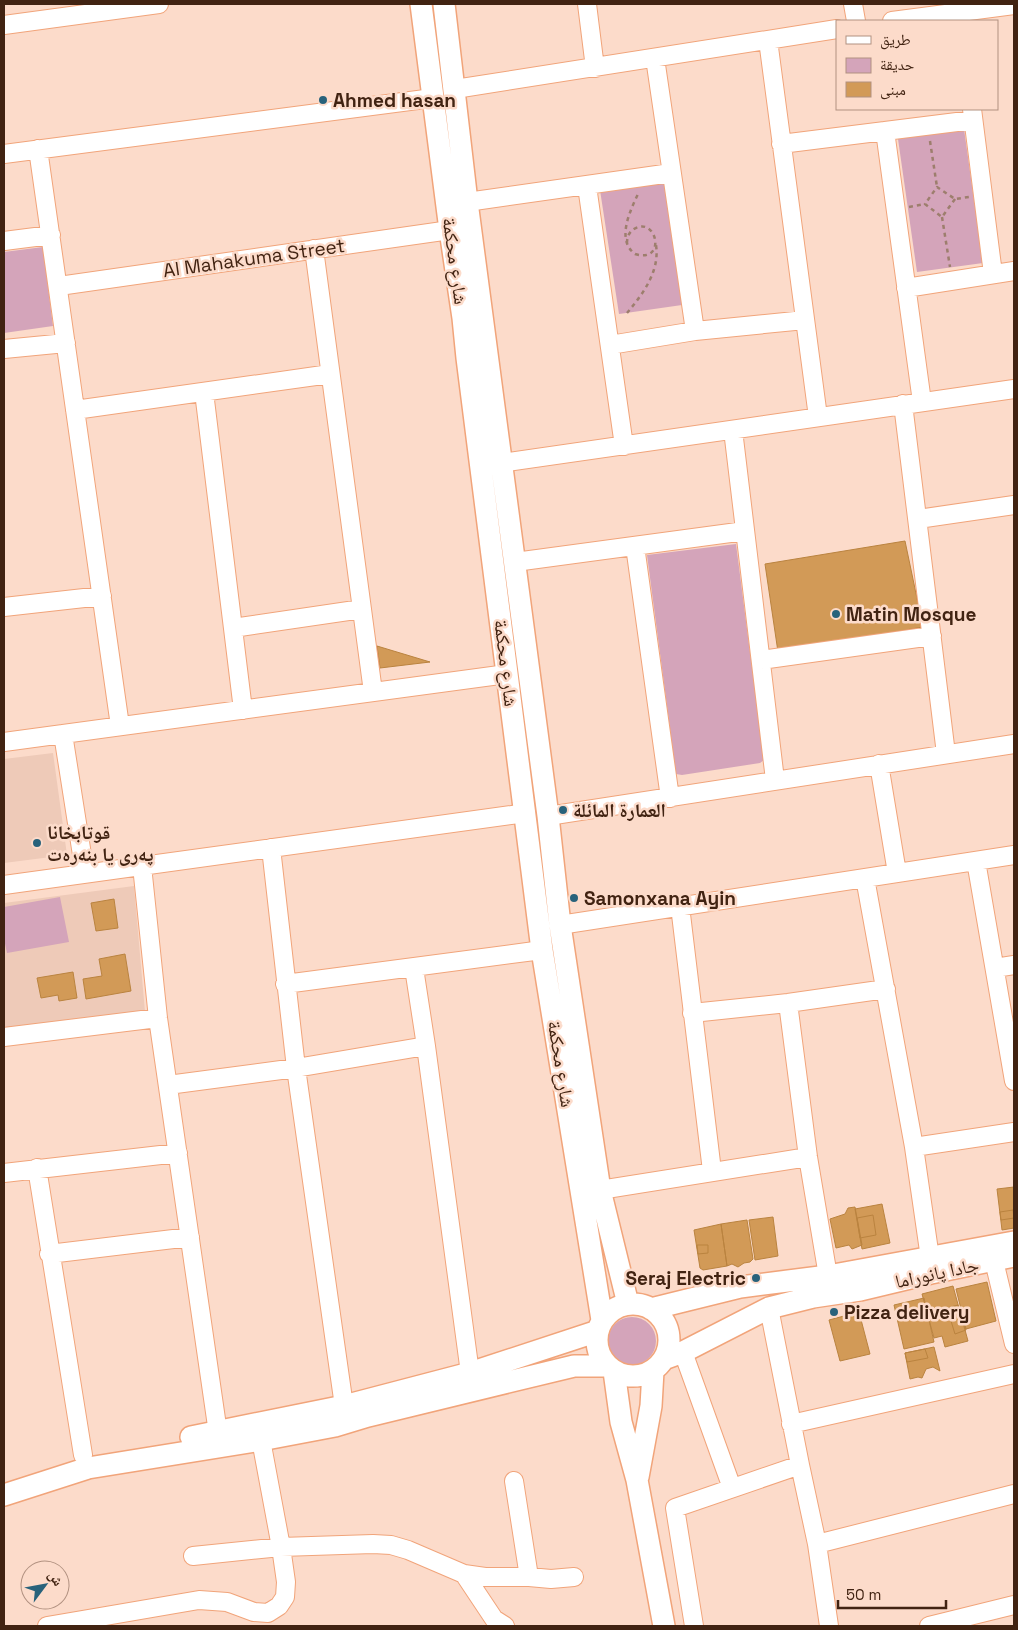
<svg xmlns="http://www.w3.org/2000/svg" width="1018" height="1630" viewBox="0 0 1018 1630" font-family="'Space Grotesk','Noto Naskh Arabic',sans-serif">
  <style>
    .built { fill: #eecab8 }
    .green { fill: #d4a4ba }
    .building { fill: #d29a57; stroke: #ba833f }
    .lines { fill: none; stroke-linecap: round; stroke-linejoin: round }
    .minor-casing { stroke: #f1a47a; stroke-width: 20 }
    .major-casing { stroke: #f1a47a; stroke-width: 24 }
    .path { stroke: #9d7e6d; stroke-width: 2.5; stroke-dasharray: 4 4; stroke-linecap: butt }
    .minor { stroke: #fff; stroke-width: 18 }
    .major { stroke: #fff; stroke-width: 21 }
    .poi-dot { fill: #28627b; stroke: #fcdbca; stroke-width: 2 }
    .labels { text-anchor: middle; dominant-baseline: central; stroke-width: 5; stroke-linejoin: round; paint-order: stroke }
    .poi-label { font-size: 19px; font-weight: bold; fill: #412312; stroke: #fcdbca; text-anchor: start }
    .street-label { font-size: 19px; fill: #412312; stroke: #fcdbca }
  </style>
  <rect width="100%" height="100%" fill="#fcdbca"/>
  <!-- built -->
  <path class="built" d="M 53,753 L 67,855 L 4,863 L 4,759 Z
    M 134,886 L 145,1012 L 4,1029 L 4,903 Z"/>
  <!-- green -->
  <path class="green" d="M 964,129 L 983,263 L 917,272 L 898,139 Z
    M 662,168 L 682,305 L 619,314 L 598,177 Z
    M 43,247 L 53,326 L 4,333 L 4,252 Z
    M 736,544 L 764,760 L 760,763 L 682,775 L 676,774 L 647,555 Z
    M 60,897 L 69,942 L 7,953 L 4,939 L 4,907 Z
    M608 1341a24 24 0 1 1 48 0a24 24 0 1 1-48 0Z"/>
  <!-- building -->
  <path class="building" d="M 905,541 L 923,627 L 778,652 L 765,564 Z
    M 377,646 L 430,662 L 380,668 Z
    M 114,899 L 118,928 L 96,931 L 91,903 Z
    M 125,954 L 131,991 L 86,999 L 83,979 L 102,976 L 99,959 Z
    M 73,972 L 77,998 L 59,1001 L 58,995 L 41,998 L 37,978 Z
    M 1014,1187 L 1014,1228 L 1002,1230 L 997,1189 Z
    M 882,1204 L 890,1243 L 862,1249 L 855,1209 Z
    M 855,1207 L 862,1245 L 852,1249 L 849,1245 L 836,1248 L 830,1219 L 845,1214 L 848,1208 Z
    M 1013,1210 L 1014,1218 L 1001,1220 L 1000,1212 Z
    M 873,1215 L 876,1235 L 860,1238 L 857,1218 Z
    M 773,1217 L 778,1256 L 755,1260 L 749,1220 Z
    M 747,1220 L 753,1259 L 750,1262 L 744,1263 L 738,1267 L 732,1264 L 727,1266 L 721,1224 Z
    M 721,1224 L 727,1266 L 703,1270 L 700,1268 L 694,1230 Z
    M 697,1245 L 708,1245 L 708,1253 L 698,1254 Z
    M 987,1282 L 996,1321 L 966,1329 L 956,1289 Z
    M 953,1286 L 968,1341 L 945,1347 L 942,1336 L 934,1338 L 922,1294 Z
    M 924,1298 L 934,1342 L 904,1349 L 894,1305 Z
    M 958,1305 L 966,1330 L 955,1334 L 947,1308 Z
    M 859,1312 L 870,1354 L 840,1361 L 829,1320 Z
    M 934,1347 L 940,1371 L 933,1367 L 926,1369 L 922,1378 L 918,1377 L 910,1379 L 905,1353 Z
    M 925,1349 L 928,1358 L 907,1362 L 905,1353 Z"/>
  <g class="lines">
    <!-- minor casing -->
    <g class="minor-casing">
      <path id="minor" d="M 587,4 L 595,68
        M 853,4 L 856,21
        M 892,21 L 1014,5
        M 4,25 L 159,4
        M 768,40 L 818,417
        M 655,58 L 695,331
        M 455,89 L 837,29
        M 972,109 L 993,274
        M 885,131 L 922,402
        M 781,144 L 973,120
        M 38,149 L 120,726
        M 4,154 L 433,98
        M 587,186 L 624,446
        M 467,202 L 671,173
        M 4,241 L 51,235
        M 314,249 L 373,692
        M 59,286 L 450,230
        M 906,288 L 1014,271
        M 610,345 L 695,331 L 805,320
        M 4,349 L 66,343
        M 204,392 L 243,710
        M 903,404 L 946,754
        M 75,410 L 330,374
        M 733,430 L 775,780
        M 501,463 L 1014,389
        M 918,519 L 1014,505
        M 635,546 L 670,798
        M 515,562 L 745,531
        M 4,607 L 102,596
        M 233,628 L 362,609
        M 761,660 L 932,636
        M 63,734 L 85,874
        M 4,742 L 507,674
        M 879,764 L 897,873
        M 548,816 L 1014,744
        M 271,848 L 296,1068 L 344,1406
        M 976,861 L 1014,1081
        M 142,866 L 158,1018 L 218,1433
        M 865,878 L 914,1147 L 930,1258
        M 4,885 L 526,813
        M 680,906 L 712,1171
        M 560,925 L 1014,855
        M 414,968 L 426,1046 L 470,1373
        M 995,968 L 1014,965
        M 285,984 L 542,950
        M 788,1003 L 808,1157 L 828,1276
        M 692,1013 L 788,1003 L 886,989
        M 4,1037 L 158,1018
        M 168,1085 L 296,1068 L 426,1046
        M 914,1147 L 1014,1132
        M 37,1168 L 83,1455
        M 4,1173 L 178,1153
        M 600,1190 L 808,1157
        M 49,1254 L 190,1237
        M 994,1261 L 1014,1344
        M 769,1308 L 800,1465 L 817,1544 L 829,1626
        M 683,1352 L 732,1488
        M 791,1424 L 1014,1374
        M 514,1481 L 529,1577
        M 817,1544 L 1014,1494
        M 193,1556 L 281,1547 L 373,1544 L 391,1545 L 408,1550 L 464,1574 L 485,1577 L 529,1577 L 551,1579 L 574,1577
        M 464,1574 L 494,1619 L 505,1626
        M 47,1626 L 199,1600 L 227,1602 L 254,1612 L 268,1613 L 279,1606 L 285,1597 L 286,1582 L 281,1547 L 261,1440
        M 694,1626 L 675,1508 L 800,1465
        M 929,1626 L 1014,1605"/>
    </g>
    <!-- major casing -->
    <g class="major-casing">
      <path id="major" d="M 421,4 L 450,230 L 463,318 L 467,358 L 542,950 L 602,1320
        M 444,4 L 467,202 L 548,816 L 560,925 L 600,1190 L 628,1304
        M597 1340a36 36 0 1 1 72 0a36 36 0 1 1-72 0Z
        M 651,1309 L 740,1287 L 828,1276 L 1014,1242
        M 664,1359 L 683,1352 L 769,1308 L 813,1297 L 860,1290 L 931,1273 L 1014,1256
        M 614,1371 L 621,1422 L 637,1480 L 664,1626
        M 191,1437 L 344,1406 L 470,1373 L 598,1331
        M 638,1477 L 651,1406 L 653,1371
        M 4,1495 L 88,1468 L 261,1440 L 335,1426 L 368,1416 L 574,1366 L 607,1366"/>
    </g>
    <!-- path -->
    <path class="path" d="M 930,141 L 937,187
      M 955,199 L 942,217 L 925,204 L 937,187 L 955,199 L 969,197
      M 909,207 L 925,204
      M 942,217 L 950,267
      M 627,243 C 627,237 629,232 634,229 C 657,215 667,264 635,254 C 616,240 630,211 638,194
      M 627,313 C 643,294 660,271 656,245"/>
    <!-- minor -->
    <use href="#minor" class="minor"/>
    <!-- major -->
    <use href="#major" class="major"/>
  </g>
  <!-- markers -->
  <g class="poi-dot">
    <circle cx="323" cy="100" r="5"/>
    <circle cx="836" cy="614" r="5"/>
    <circle cx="563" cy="810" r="5"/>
    <circle cx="37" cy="843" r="5"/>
    <circle cx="574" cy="898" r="5"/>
    <circle cx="756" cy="1278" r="5"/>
    <circle cx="834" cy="1312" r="5"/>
  </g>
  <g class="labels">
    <!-- poi labels -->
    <g class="poi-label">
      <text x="333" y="100">Ahmed hasan</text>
      <text x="846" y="614">Matin Mosque</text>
      <text x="573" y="810">العمارة المائلة</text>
      <text x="47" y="832">قوتابخانا<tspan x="47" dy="22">پەری یا بنەرەت</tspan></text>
      <text x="584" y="898">Samonxana Ayin</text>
      <text x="746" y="1278" text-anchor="end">Seraj Electric</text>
      <text x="844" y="1312">Pizza delivery</text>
    </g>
    <!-- street labels -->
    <g class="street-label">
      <text transform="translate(254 258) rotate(-8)">Al Mahakuma Street</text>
      <text transform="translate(455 261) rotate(82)">شارع محكمة</text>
      <text transform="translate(506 663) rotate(83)">شارع محكمة</text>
      <text transform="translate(561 1064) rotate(81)">شارع محكمة</text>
      <text transform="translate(937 1273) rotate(-12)">جادا پانوراما</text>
    </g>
  </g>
  <!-- border -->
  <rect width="1018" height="1630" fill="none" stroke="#412312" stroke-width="10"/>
  <!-- legend -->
  <rect x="836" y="20" width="162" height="90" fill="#fcdbca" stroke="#b19180"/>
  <rect x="846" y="36" width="25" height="8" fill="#ffffff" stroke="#b19180"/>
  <text x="880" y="45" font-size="15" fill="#412312">طريق</text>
  <rect x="846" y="58" width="25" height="15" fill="#d4a4ba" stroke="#b19180"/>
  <text x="880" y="70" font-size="15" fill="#412312">حديقة</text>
  <rect x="846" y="82" width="25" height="15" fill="#d29a57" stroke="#b19180"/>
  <text x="880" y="95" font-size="15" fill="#412312">مبنى</text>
  <!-- north arrow -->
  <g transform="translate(45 1585) rotate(58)"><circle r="24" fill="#fcdbca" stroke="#b19180"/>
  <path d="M0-4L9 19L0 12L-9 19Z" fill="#28627b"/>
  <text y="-8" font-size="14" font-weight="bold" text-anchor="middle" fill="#412312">ش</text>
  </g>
  <!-- scale -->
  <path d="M838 1600v8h108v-8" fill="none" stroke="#412312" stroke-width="2.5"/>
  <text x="846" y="1600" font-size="15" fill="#412312" stroke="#fcdbca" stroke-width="4" paint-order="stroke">50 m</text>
</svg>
